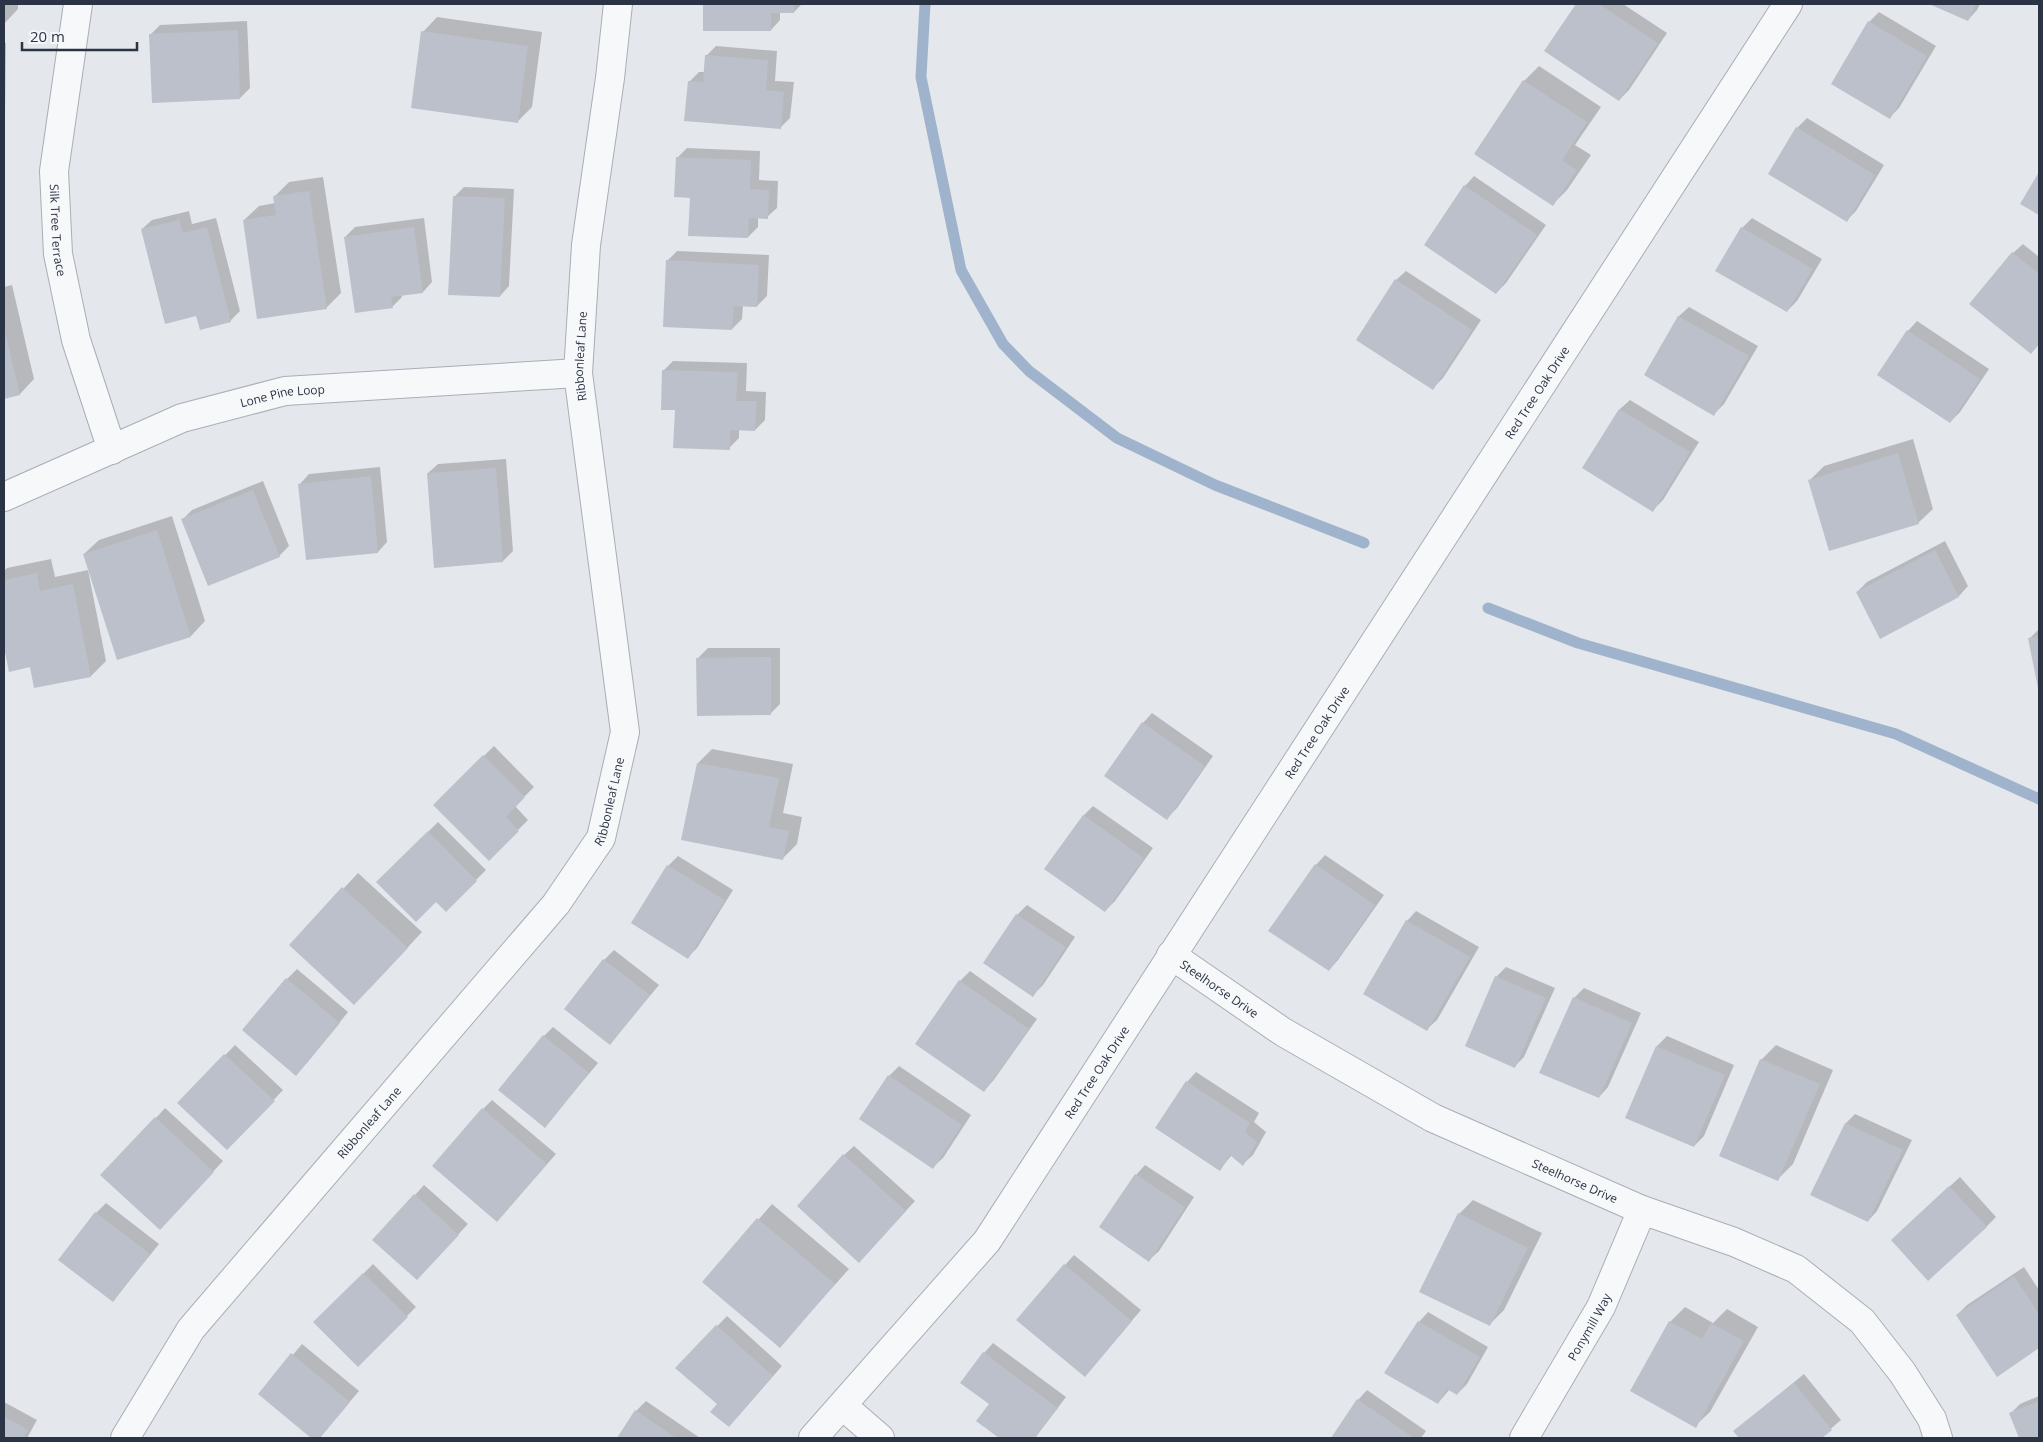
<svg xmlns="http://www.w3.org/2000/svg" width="2043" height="1442" viewBox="0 0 2043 1442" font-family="'Open Sans',sans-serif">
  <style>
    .shadow { fill: #0003 }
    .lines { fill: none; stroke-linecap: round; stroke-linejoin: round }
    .stream { stroke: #9fb4cc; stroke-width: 11 }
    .building { fill: #bbc0ca }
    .street-casing { stroke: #a9aeb7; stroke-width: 30 }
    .street { stroke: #f7f8fa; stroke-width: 28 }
    .labels { text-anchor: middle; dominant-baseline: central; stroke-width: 5; stroke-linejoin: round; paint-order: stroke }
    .street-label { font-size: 12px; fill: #2b3445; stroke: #f4f6f9 }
  </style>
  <rect width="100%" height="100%" fill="#e4e7ec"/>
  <!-- shadow -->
  <path class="shadow" d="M 4,4 L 18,4 L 18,9 L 4,24 Z
    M 705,4 L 802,4 L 794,12 L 780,12 L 780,20 L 771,30 L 704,29 Z
    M 1578,4 L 1623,4 L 1667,33 L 1629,90 L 1619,100 L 1546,51 Z
    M 1932,4 L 1980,4 L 1977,10 L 1968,20 Z
    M 1879,12 L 1936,46 L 1899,108 L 1890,117 L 1869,22 Z
    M 437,17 L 542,32 L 532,107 L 517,122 L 423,32 Z
    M 247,21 L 250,88 L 240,98 L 150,35 L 160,25 Z
    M 4,43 L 6,43 L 5,115 L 4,117 Z
    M 716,46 L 777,51 L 775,81 L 794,82 L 790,118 L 780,128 L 689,82 L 699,72 L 705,72 L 706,56 Z
    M 1539,66 L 1601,107 L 1575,145 L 1591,155 L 1567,190 L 1553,204 L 1476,154 L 1524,81 Z
    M 1807,118 L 1884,165 L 1856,211 L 1847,220 L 1797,128 Z
    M 687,148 L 760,151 L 759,180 L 778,181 L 777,208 L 767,217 L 758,217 L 758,227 L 748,237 L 691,196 L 677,158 Z
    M 1474,176 L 1546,225 L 1506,283 L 1496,293 L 1465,186 Z
    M 323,177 L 341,293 L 326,308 L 244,220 L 259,206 L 275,203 L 274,197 L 289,182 Z
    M 464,187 L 514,189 L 509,286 L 500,296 L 454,197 Z
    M 189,211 L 192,224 L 216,218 L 240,311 L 230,321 L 197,314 L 142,229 L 152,220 Z
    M 424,218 L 432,282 L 423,292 L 401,294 L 402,297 L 392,307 L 345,237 L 355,227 Z
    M 1752,218 L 1822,259 L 1797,301 L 1787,311 L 1742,228 Z
    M 2023,244 L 2039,257 L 2039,344 L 2031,352 L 2013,253 Z
    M 677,251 L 769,255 L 767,296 L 757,306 L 743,305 L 742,319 L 732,329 L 667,261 Z
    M 1406,271 L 1481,320 L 1443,378 L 1433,388 L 1396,280 Z
    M 12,285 L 34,379 L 20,394 L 4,397 L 4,287 Z
    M 1689,307 L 1758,346 L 1724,404 L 1714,414 L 1645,375 L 1679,316 Z
    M 1917,321 L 1989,369 L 1960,412 L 1950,422 L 1908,331 Z
    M 673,361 L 747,363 L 746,391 L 766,392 L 765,420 L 755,430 L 739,429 L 739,438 L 729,448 L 676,409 L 663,371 Z
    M 1630,400 L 1699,442 L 1663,500 L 1653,510 L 1583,467 L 1620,409 Z
    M 1913,439 L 1933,509 L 1918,523 L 1810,480 L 1824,466 Z
    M 506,459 L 513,551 L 503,561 L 428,473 L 438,464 Z
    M 380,467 L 387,542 L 378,552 L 300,484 L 309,474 Z
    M 263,481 L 289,546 L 279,556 L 183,519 L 192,510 Z
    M 172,516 L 205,621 L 191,636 L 118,659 L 84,554 L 99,540 Z
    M 1945,541 L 1968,586 L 1959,596 L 1881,637 L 1857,592 L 1867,582 Z
    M 51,559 L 55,577 L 88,570 L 106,661 L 91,676 L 35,687 L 30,666 L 10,670 L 4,640 L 4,571 L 7,568 Z
    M 2039,629 L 2039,686 L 2029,639 Z
    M 708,648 L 780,648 L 780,704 L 770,714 L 698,658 Z
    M 1152,713 L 1213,756 L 1177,808 L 1167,818 L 1143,723 Z
    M 494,746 L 534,787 L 515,806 L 528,820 L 489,859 L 434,805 Z
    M 712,749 L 793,764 L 783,813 L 802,817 L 797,844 L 783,858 L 698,763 Z
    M 1093,806 L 1153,848 L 1115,901 L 1105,911 L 1045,869 L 1084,815 Z
    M 438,822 L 486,870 L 446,910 L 436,900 L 378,882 Z
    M 1325,855 L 1384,895 L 1338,960 L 1329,970 L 1316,865 Z
    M 678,856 L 733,890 L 697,948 L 688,957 L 632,923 L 668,866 Z
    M 358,873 L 422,932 L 369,989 L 291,945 Z
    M 1027,905 L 1075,937 L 1043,985 L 1033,995 L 1017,915 Z
    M 1416,911 L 1479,947 L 1437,1020 L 1427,1029 L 1407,921 Z
    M 614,950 L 659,985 L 610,1044 L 604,960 Z
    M 1506,967 L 1555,988 L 1524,1057 L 1514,1067 L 1466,1046 L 1496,977 Z
    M 297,969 L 348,1012 L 306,1064 L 287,979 Z
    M 970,971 L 1037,1019 L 993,1081 L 984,1090 L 960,981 Z
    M 1584,988 L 1641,1013 L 1608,1087 L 1599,1097 L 1574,998 Z
    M 553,1027 L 598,1063 L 545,1126 L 544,1036 Z
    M 1667,1036 L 1734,1065 L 1704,1136 L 1694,1146 L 1627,1117 L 1657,1046 Z
    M 235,1045 L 283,1090 L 237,1139 L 179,1103 Z
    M 1776,1045 L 1833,1070 L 1793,1164 L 1778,1179 L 1761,1060 Z
    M 899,1066 L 971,1115 L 943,1158 L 933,1167 L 860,1119 L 889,1076 Z
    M 1196,1072 L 1259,1113 L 1254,1122 L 1266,1132 L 1253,1155 L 1243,1164 L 1232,1155 L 1220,1169 L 1187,1082 Z
    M 492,1100 L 556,1154 L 507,1210 L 483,1109 Z
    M 165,1108 L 223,1161 L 169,1219 L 156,1118 Z
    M 1855,1114 L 1912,1140 L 1877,1211 L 1868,1221 L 1846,1123 Z
    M 854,1146 L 915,1201 L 869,1251 L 844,1155 Z
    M 1145,1165 L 1194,1197 L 1159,1251 L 1149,1260 L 1136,1175 Z
    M 1960,1177 L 1996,1217 L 1986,1227 L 1902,1230 Z
    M 424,1185 L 468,1224 L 426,1269 L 415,1195 Z
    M 1473,1200 L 1542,1233 L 1504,1310 L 1489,1325 L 1459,1214 Z
    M 106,1203 L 159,1244 L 113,1301 L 96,1213 Z
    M 772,1204 L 849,1269 L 780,1346 L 704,1282 Z
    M 1074,1255 L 1141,1310 L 1094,1365 L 1065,1265 Z
    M 373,1264 L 416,1307 L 358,1365 L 315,1322 Z
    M 2024,1267 L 2039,1290 L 2039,1347 L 1997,1375 L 1957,1315 L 1967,1305 Z
    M 1685,1307 L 1713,1323 L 1727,1309 L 1758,1327 L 1710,1412 L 1695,1426 L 1670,1322 Z
    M 1428,1312 L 1488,1347 L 1467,1384 L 1457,1394 L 1450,1389 L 1438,1403 L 1419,1322 Z
    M 727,1316 L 782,1366 L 738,1416 L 719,1404 L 677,1368 Z
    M 993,1343 L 1066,1397 L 1035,1438 L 1001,1438 L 977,1421 L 990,1404 L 984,1353 Z
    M 302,1344 L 359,1391 L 319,1438 L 313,1438 L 260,1394 Z
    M 1804,1374 L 1841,1420 L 1820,1438 L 1740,1438 L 1734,1431 Z
    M 1367,1390 L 1426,1431 L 1421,1438 L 1332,1438 L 1358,1400 Z
    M 2039,1396 L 2039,1438 L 2020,1438 L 2010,1414 L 2020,1404 Z
    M 646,1401 L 700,1438 L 618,1438 L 636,1411 Z
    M 4,1402 L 37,1420 L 27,1438 L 4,1438 Z"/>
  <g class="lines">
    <!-- stream -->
    <path class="stream" d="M 925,4 L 921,77 L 961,270 L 1003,344 L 1029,371 L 1117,438 L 1215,485 L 1364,543
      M 1488,608 L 1578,643 L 1896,734 L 2039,799"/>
  </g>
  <!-- building -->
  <path class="building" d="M 703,4 L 794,4 L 794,13 L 771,13 L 771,31 L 703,31 Z
    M 1576,4 L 1599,4 L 1658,43 L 1619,101 L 1544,51 Z
    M 1929,4 L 1976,4 L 1968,21 Z
    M 1868,21 L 1927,56 L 1890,119 L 1831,84 Z
    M 238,30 L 240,99 L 152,103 L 149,34 Z
    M 421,31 L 528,46 L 518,123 L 411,108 Z
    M 705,55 L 768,60 L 766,90 L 784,92 L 781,129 L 684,121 L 688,81 L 703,82 Z
    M 1523,80 L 1587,122 L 1562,160 L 1577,170 L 1553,206 L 1474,154 Z
    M 1796,127 L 1875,175 L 1847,222 L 1768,174 Z
    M 676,157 L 751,160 L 750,189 L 769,190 L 768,219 L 749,218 L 748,238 L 688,236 L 690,198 L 674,197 Z
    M 2039,172 L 2039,215 L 2020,204 Z
    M 1464,185 L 1537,235 L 1496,294 L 1424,245 Z
    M 309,191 L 327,309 L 257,319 L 243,220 L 276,215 L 273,196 Z
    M 453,196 L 505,198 L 500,297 L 448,295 Z
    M 179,220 L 183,233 L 207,227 L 231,322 L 200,330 L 196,316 L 165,324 L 141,229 Z
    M 414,227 L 423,293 L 391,297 L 393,308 L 355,313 L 344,237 Z
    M 1741,227 L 1813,269 L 1787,312 L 1715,271 Z
    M 2012,252 L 2039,274 L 2039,344 L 2031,354 L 1969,304 Z
    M 666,260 L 759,265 L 757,307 L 734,306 L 732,330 L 663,327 Z
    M 1395,279 L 1472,330 L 1433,390 L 1356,340 Z
    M 1678,316 L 1749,356 L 1714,416 L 1644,375 Z
    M 4,327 L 20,395 L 4,399 Z
    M 1907,330 L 1980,379 L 1950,423 L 1877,375 Z
    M 662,370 L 738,372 L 736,401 L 757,401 L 755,431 L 730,430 L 730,450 L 673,448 L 675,410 L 661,410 Z
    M 1619,409 L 1690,452 L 1653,512 L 1582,468 Z
    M 1898,453 L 1919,524 L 1829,551 L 1808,480 Z
    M 496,468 L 503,562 L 434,568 L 427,473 Z
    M 371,476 L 378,553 L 306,560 L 298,484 Z
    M 253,490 L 280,557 L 208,586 L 181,519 Z
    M 157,530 L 191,637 L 117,660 L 83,554 Z
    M 1935,550 L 1959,597 L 1880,639 L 1856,592 Z
    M 37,573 L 40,591 L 73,584 L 91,677 L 34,688 L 30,667 L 9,672 L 4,647 L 4,580 Z
    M 2039,636 L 2039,688 L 2038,688 L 2028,638 Z
    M 771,657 L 771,715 L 697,716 L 696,658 Z
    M 1142,722 L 1205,766 L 1167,820 L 1104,776 Z
    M 483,755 L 525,797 L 506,817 L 519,831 L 489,861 L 433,805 Z
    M 697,763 L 779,778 L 769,827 L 789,831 L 783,860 L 681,840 Z
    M 1083,815 L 1144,858 L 1105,912 L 1044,869 Z
    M 428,831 L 477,881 L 446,912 L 436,902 L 416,922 L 376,882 Z
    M 1315,864 L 1375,905 L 1329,971 L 1268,931 Z
    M 667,865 L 725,900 L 688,959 L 631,923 Z
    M 342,887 L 408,948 L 354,1005 L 289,945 Z
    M 1016,914 L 1066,947 L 1033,997 L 983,963 Z
    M 1406,920 L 1470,957 L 1427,1031 L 1363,994 Z
    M 603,959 L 650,995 L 610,1045 L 564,1009 Z
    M 1495,976 L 1546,998 L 1515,1068 L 1465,1046 Z
    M 286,978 L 340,1023 L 296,1076 L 242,1030 Z
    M 959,980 L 1029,1029 L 984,1092 L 915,1044 Z
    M 1573,997 L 1632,1023 L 1599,1098 L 1539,1073 Z
    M 543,1035 L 589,1073 L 545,1128 L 498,1090 Z
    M 1656,1046 L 1725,1075 L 1694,1147 L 1625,1118 Z
    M 224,1054 L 275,1101 L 227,1150 L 177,1103 Z
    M 1760,1059 L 1820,1084 L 1778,1181 L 1719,1156 Z
    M 888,1075 L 962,1125 L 933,1169 L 859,1119 Z
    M 1186,1081 L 1250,1123 L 1245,1132 L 1257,1142 L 1243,1166 L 1230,1155 L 1220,1171 L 1155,1128 Z
    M 482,1108 L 547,1164 L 497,1222 L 432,1166 Z
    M 155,1117 L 214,1172 L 160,1230 L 100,1175 Z
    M 1845,1123 L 1903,1150 L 1868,1222 L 1810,1195 Z
    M 843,1154 L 906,1211 L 859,1263 L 797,1206 Z
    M 1135,1174 L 1185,1207 L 1149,1262 L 1099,1227 Z
    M 1949,1186 L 1987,1227 L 1928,1281 L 1891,1240 Z
    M 414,1194 L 459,1235 L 417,1280 L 372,1240 Z
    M 95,1212 L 150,1254 L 113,1302 L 58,1260 Z
    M 1458,1213 L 1528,1248 L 1490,1326 L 1419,1292 Z
    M 757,1218 L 835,1284 L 780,1348 L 702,1282 Z
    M 1064,1264 L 1132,1321 L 1085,1377 L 1016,1320 Z
    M 363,1273 L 408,1317 L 358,1367 L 313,1322 Z
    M 2014,1276 L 2039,1314 L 2039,1348 L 1997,1377 L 1956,1315 Z
    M 1418,1321 L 1480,1357 L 1457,1395 L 1447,1389 L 1438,1404 L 1384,1373 Z
    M 1669,1321 L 1702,1339 L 1711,1323 L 1744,1341 L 1696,1428 L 1630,1391 Z
    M 716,1325 L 773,1376 L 729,1427 L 710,1412 L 717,1404 L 675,1368 Z
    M 983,1352 L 1058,1408 L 1034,1438 L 999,1438 L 976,1421 L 989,1404 L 960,1383 Z
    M 291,1353 L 350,1402 L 320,1438 L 311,1438 L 258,1394 Z
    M 1794,1383 L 1832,1430 L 1822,1438 L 1739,1438 L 1733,1431 Z
    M 1357,1399 L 1414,1438 L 1331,1438 Z
    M 2039,1401 L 2039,1438 L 2019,1438 L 2009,1413 Z
    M 635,1410 L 676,1438 L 617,1438 Z
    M 4,1416 L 28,1430 L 24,1438 L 4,1438 Z"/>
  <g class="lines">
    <!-- street casing -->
    <g class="street-casing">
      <g id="street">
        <path id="s1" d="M 78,4 L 54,171 L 58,254 L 76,340 L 112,450"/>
        <path id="s2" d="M 4,497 L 182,418 L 285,391 L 578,373"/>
        <path id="s3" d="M 1171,955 L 1283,1032 L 1433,1118 L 1642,1210 L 1734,1242 L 1796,1269 L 1862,1321 L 1902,1372 L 1932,1419 L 1938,1438"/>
        <path d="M 843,1406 L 880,1438"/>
        <path id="s4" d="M 125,1438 L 191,1329 L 556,904 L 601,838 L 625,732 L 578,373 L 586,245 L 610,78 L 618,4"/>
        <path id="s5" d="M 813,1438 L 987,1241 L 1788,4"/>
        <path id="s6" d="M 1524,1438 L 1601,1307 L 1642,1210"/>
      </g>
    </g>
    <!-- street -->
    <use href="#street" class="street"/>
  </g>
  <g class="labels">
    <!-- street labels -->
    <g class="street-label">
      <text stroke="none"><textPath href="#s1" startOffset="228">Silk Tree Terrace</textPath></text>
      <text stroke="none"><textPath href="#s4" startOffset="1255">Ribbonleaf Lane</textPath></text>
      <text stroke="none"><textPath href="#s5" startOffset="1274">Red Tree Oak Drive</textPath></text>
      <text stroke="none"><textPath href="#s2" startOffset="298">Lone Pine Loop</textPath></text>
      <text stroke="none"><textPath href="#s5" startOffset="869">Red Tree Oak Drive</textPath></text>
      <text stroke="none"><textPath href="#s4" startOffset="805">Ribbonleaf Lane</textPath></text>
      <text stroke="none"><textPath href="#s3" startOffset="59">Steelhorse Drive</textPath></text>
      <text stroke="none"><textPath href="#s5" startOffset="464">Red Tree Oak Drive</textPath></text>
      <text stroke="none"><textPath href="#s4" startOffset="400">Ribbonleaf Lane</textPath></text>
      <text stroke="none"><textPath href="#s3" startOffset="464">Steelhorse Drive</textPath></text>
      <text stroke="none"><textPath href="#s6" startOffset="129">Ponymill Way</textPath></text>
    </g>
  </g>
  <!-- border -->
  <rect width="2043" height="1442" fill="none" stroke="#2b3445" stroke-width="10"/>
  <!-- scale -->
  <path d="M22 42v8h115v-8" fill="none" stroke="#2b3445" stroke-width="2.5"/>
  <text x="30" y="42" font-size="15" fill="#2b3445" stroke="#f4f6f9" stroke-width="4" paint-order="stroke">20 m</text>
</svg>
